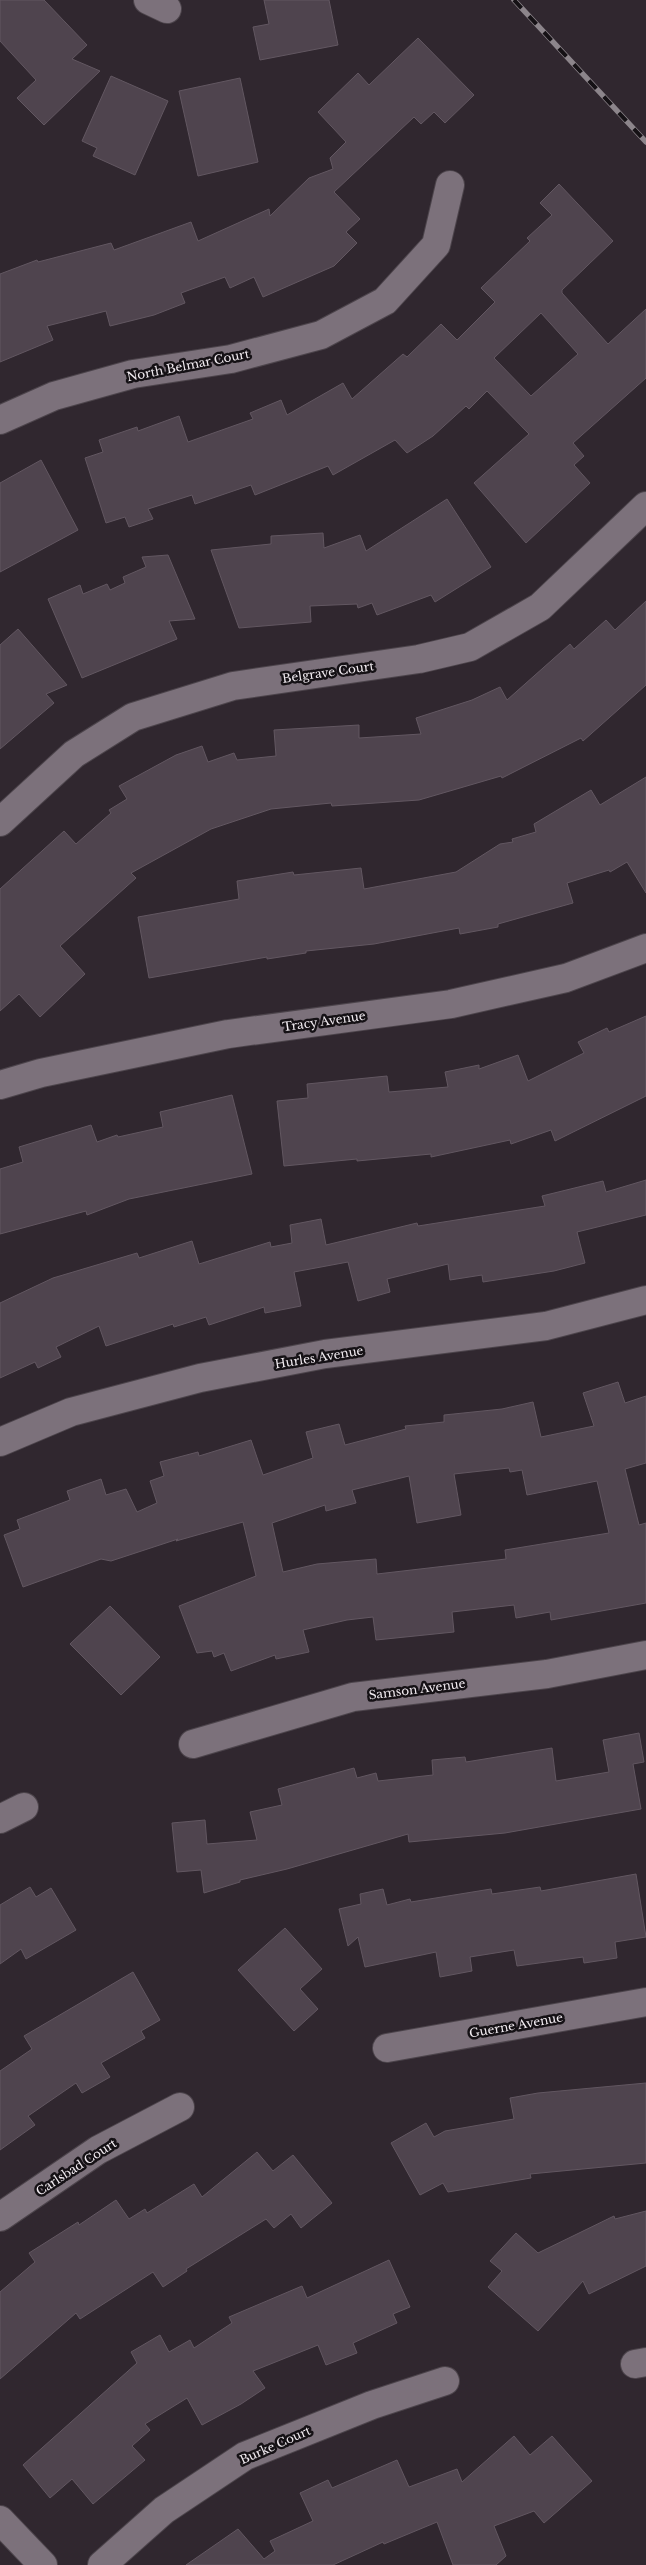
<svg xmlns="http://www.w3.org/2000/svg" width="646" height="2565" viewBox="0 0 646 2565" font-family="'Libre Baskerville',serif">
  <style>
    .building { fill: #4f444e; stroke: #625761; fill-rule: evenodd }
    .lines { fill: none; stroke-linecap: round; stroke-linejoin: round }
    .minor-casing { stroke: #4c444b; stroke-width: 30 }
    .minor { stroke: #7c717b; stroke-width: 28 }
    .rail-casing { stroke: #8c858b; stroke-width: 5.5 }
    .rail { stroke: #151115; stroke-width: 4; stroke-dasharray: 11; stroke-linecap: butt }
    .labels { text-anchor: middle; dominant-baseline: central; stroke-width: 5; stroke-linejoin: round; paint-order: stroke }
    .street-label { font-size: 12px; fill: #f1ebf0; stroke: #151115 }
  </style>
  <rect width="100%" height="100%" fill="#30272f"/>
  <!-- building -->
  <path class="building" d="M 0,0 L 44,0 L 87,45 L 72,59 L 100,71 L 44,125 L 17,98 L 36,80 L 0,41 Z
    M 264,0 L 329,0 L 338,45 L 260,60 L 253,27 L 269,24 Z
    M 418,38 L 474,95 L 445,123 L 434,112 L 421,124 L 414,117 L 334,192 L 360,219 L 346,232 L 357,243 L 334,266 L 263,297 L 254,277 L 230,288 L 225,277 L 181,293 L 185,303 L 154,315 L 110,326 L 106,311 L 47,326 L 53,340 L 0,362 L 0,274 L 37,260 L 38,262 L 111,243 L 114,250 L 191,222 L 198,241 L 269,209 L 270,216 L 309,178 L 333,169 L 330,158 L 346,142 L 318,112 L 358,73 L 369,85 Z
    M 111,76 L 168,101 L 135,175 L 93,156 L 97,148 L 82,141 Z
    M 240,78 L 258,162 L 198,176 L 179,91 Z
    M 559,184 L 613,241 L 562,290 L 562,293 L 608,344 L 646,309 L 646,378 L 573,443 L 584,456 L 574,465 L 590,483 L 526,543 L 474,483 L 529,434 L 487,391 L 469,409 L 466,406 L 433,436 L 407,453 L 395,440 L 333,475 L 328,466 L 255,495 L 251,485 L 195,504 L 192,495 L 148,509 L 153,519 L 129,527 L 125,517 L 106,523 L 85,458 L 103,452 L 99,440 L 137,427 L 138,431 L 179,416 L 188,442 L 253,419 L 250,413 L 281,400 L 287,415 L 343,383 L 352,399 L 403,354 L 407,357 L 441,324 L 457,340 L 495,302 L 481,288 L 530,241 L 527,238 L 552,215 L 540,203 ZM 541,313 L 578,354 L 531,396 L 494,358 Z
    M 41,460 L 78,530 L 0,572 L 0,483 Z
    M 447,499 L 491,567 L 435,602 L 431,595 L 377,615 L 372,603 L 358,608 L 357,604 L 310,606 L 311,622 L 239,628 L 211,550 L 271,544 L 271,536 L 323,533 L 324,548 L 360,535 L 366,551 Z
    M 168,555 L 195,619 L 169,621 L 177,639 L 82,678 L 48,599 L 80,585 L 83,594 L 107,584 L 110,590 L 125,583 L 123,577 L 146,567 L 142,557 Z
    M 646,601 L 646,685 L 583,741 L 581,738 L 502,778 L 501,776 L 419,800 L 332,806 L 331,803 L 271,809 L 211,829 L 131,873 L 136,878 L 60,946 L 85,974 L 40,1017 L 19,994 L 0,1011 L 0,889 L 64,831 L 76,844 L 111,813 L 109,810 L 127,799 L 119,786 L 176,755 L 202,746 L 208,762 L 234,753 L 237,760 L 276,756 L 274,730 L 359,725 L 359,738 L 421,734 L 416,718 L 472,700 L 500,687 L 507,700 L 570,644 L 574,649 L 606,620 L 615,630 Z
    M 18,629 L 67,685 L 46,694 L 54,703 L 0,749 L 0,645 Z
    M 646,777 L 646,893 L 627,862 L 610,872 L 609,870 L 567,883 L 573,903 L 498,924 L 498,927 L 460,934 L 459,928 L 374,944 L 306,951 L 306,953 L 267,959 L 267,957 L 149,978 L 138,917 L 239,899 L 237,881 L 293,872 L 294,875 L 361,868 L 364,889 L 456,872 L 500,844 L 513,842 L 512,839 L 536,832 L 534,824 L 591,790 L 600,805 Z
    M 646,1016 L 646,1096 L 555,1141 L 551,1130 L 511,1144 L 510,1140 L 431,1157 L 431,1154 L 357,1161 L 357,1159 L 284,1166 L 277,1101 L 308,1098 L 307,1084 L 387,1076 L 389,1092 L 448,1087 L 445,1072 L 479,1065 L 479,1069 L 518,1055 L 528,1081 L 584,1053 L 578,1042 L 607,1028 L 609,1032 Z
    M 232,1095 L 252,1174 L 129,1199 L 87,1215 L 86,1211 L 0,1234 L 0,1169 L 23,1162 L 19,1147 L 91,1125 L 97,1142 L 117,1135 L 118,1137 L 163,1127 L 160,1112 Z
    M 646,1180 L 646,1215 L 577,1232 L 585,1263 L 554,1271 L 483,1282 L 482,1275 L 450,1280 L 448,1264 L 387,1279 L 390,1292 L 358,1301 L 348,1262 L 294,1272 L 301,1306 L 265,1313 L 264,1307 L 209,1325 L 206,1317 L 174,1327 L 173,1324 L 106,1346 L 99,1326 L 56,1347 L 61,1357 L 38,1368 L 35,1362 L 0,1378 L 0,1303 L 53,1278 L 137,1253 L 139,1258 L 192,1241 L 199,1264 L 270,1242 L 271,1247 L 292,1243 L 290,1225 L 321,1219 L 326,1245 L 417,1223 L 418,1226 L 545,1206 L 542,1196 L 603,1181 L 606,1192 Z
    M 618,1382 L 625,1403 L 646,1396 L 646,1463 L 625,1469 L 639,1525 L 646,1523 L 646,1603 L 551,1620 L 550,1612 L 516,1618 L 514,1605 L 452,1612 L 454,1632 L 376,1640 L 373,1617 L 347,1620 L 303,1630 L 309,1652 L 276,1659 L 275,1655 L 231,1671 L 224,1653 L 214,1657 L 212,1651 L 197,1653 L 179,1606 L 256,1576 L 243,1522 L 176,1541 L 178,1539 L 111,1561 L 101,1559 L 23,1587 L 4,1535 L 20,1529 L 17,1520 L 70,1500 L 67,1491 L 101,1479 L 106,1495 L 126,1489 L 137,1512 L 157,1503 L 150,1481 L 164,1476 L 160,1462 L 198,1452 L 199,1456 L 251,1440 L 263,1475 L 313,1458 L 306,1432 L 339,1424 L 345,1445 L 406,1429 L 405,1426 L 444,1422 L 444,1415 L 502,1409 L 533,1402 L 541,1437 L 594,1426 L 583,1393 ZM 509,1468 L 510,1472 L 522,1470 L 527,1495 L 597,1481 L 609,1533 L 505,1550 L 506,1559 L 377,1574 L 376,1559 L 317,1564 L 283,1572 L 272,1523 L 325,1505 L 326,1511 L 356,1503 L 352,1490 L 409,1476 L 417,1523 L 461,1515 L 454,1474 Z
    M 110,1606 L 160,1657 L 121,1695 L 70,1644 Z
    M 639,1733 L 644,1762 L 633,1764 L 641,1809 L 505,1833 L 409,1842 L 408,1834 L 287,1869 L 240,1880 L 240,1882 L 204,1893 L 201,1870 L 177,1872 L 172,1823 L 205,1820 L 207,1844 L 257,1840 L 250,1812 L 282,1805 L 278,1789 L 354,1768 L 357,1778 L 376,1773 L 378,1781 L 433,1775 L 432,1760 L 465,1757 L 466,1762 L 552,1748 L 556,1781 L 609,1772 L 603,1740 Z
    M 636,1874 L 646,1937 L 615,1942 L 617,1958 L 584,1963 L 583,1957 L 517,1966 L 514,1950 L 470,1957 L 472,1971 L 440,1977 L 436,1952 L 365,1967 L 358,1937 L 348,1946 L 339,1909 L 361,1904 L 360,1894 L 383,1889 L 387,1905 L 410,1899 L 411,1902 L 491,1889 L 492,1894 L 540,1887 L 541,1891 Z
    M 30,1887 L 36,1897 L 51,1888 L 76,1930 L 26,1959 L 21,1949 L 0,1964 L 0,1905 Z
    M 285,1928 L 322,1969 L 300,1989 L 318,2009 L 294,2031 L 238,1970 Z
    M 133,1972 L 160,2020 L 141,2031 L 145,2038 L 101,2063 L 110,2077 L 82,2093 L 76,2083 L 28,2116 L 35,2125 L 0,2150 L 0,2071 L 32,2049 L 24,2036 Z
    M 646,2083 L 646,2163 L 530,2174 L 531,2178 L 448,2192 L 443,2183 L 420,2195 L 391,2143 L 426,2123 L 434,2137 L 445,2131 L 514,2119 L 510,2098 L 538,2093 Z
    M 257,2152 L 273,2171 L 293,2155 L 332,2203 L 301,2228 L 291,2214 L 274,2228 L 266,2219 L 186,2269 L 187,2271 L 163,2287 L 153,2272 L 80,2319 L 76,2313 L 0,2379 L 0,2292 L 35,2262 L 29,2253 L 78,2222 L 79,2225 L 116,2200 L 129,2219 L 145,2209 L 147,2213 L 194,2184 L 202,2197 Z
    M 646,2211 L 646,2266 L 589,2294 L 583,2281 L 538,2331 L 488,2287 L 502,2271 L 490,2261 L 516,2233 L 538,2253 L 614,2216 L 615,2219 Z
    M 389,2260 L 410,2307 L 393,2314 L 397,2323 L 353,2343 L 357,2353 L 326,2365 L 318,2345 L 253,2371 L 265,2388 L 241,2404 L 202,2425 L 187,2398 L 145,2424 L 150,2430 L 132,2446 L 145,2460 L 93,2504 L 72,2479 L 50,2498 L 23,2465 L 137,2363 L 131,2352 L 160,2335 L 169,2352 L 190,2340 L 194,2348 L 232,2323 L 229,2317 L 302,2286 L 307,2298 Z
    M 514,2436 L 530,2455 L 552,2436 L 592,2481 L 544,2523 L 534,2511 L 494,2526 L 506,2556 L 496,2565 L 453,2565 L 437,2522 L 384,2544 L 383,2542 L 333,2565 L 186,2565 L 238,2529 L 264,2559 L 275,2551 L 270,2541 L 313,2521 L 300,2493 L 328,2480 L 332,2488 L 397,2460 L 409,2487 L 457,2469 L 462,2482 Z"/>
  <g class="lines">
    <!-- minor casing -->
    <g class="minor-casing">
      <path id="minor" d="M 148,0 L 167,9
        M 0,420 L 54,396 L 133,374 L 231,359 L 321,335 L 385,301 L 436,245 L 450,185
        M 0,822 L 74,754 L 133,717 L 233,686 L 419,659 L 470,647 L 540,607 L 646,506
        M 0,1085 L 41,1073 L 228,1034 L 451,1004 L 566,978 L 646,948
        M 0,1442 L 71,1412 L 200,1378 L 325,1354 L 546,1326 L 646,1300
        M 193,1744 L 353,1697 L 547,1674 L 646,1655
        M 0,1819 L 24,1807
        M 387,2048 L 646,2002
        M 0,2217 L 98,2150 L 180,2107
        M 635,2364 L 646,2362
        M 0,2520 L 43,2565
        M 102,2565 L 164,2510 L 245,2456 L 372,2405 L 445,2381"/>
    </g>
    <!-- minor -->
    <use href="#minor" class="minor"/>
    <!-- rail casing -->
    <g class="rail-casing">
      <path id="rail" d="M 514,0 L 646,142"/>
    </g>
    <!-- rail -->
    <use href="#rail" class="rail"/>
  </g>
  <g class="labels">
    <!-- street labels -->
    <g class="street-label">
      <text transform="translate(188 365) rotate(-11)">North Belmar Court</text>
      <text transform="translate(328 672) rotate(-8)">Belgrave Court</text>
      <text transform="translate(324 1021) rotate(-8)">Tracy Avenue</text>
      <text transform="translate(319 1357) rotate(-9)">Hurles Avenue</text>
      <text transform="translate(417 1689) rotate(-7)">Samson Avenue</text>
      <text transform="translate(516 2025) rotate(-10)">Guerne Avenue</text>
      <text transform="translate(76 2167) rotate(-33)">Carlsbad Court</text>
      <text transform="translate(275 2445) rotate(-24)">Burke Court</text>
    </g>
  </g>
</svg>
